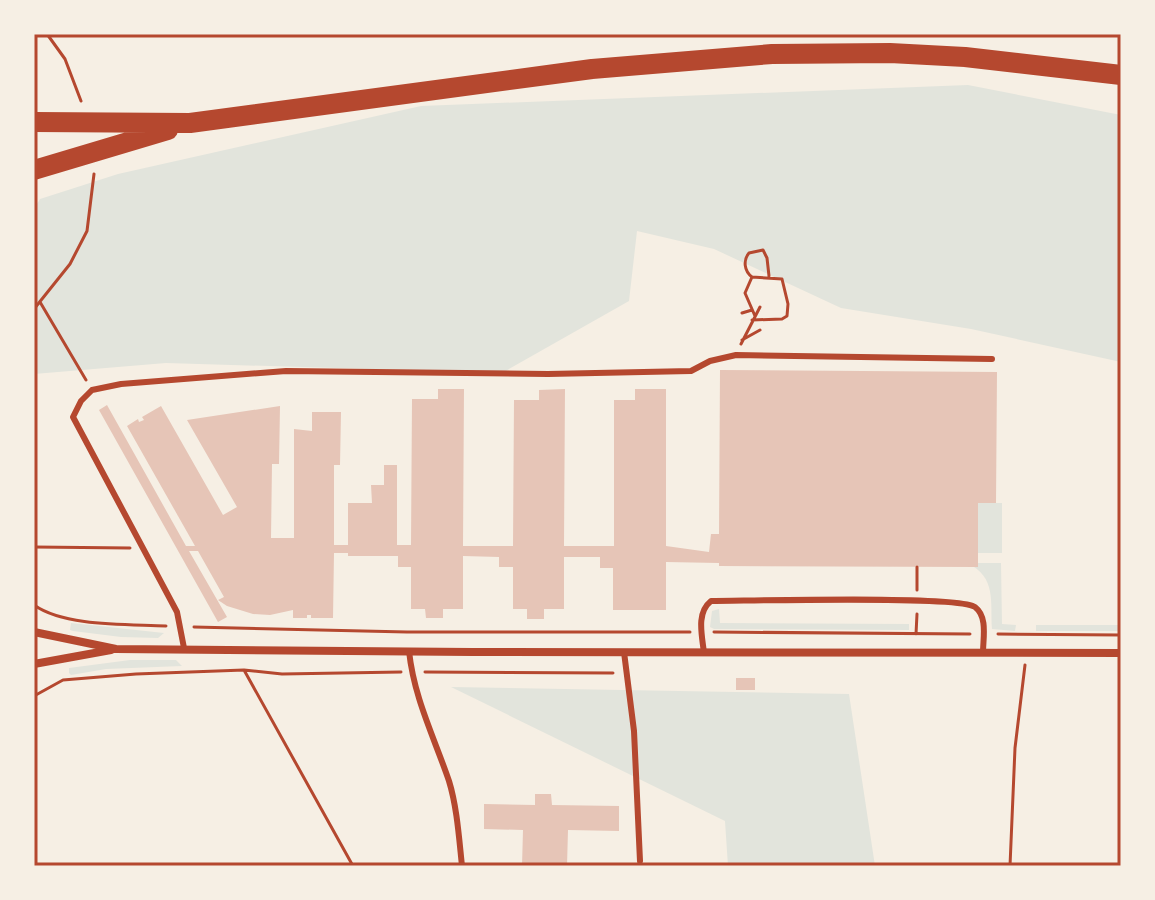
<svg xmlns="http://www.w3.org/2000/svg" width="1155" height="900" viewBox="0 0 1155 900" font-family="'Roboto Condensed',sans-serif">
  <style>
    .green { fill: #e2e4dc }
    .building { fill: #e6c5b7 }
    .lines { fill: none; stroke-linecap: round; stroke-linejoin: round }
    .path { stroke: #b5482f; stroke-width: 3 }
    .service { stroke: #b5482f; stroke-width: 6 }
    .minor { stroke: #b5482f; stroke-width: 8 }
    .trunk { stroke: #b5482f; stroke-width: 20 }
    .neatline { fill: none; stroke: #b5482f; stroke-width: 3 }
  </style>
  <rect width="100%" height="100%" fill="#f6efe4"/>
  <!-- green -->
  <path class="green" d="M 968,85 L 1121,115 L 1121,362 L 971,329 L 841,308 L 714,249 L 637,231 L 629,301 L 502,373 L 166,363 L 34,374 L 34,209 L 40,199 L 118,174 L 421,106 Z
    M 976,503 L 1002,503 L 1002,553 L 976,553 Z
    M 967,563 L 1001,563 L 1002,624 L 1016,625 L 1015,631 L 992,629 C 990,602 997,577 967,563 Z
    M 719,609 L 720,623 L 909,624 L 909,630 L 714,629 L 710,627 L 712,611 Z
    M 71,623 L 164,633 L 158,638 L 121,637 L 73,631 L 70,630 Z
    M 1036,625 L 1121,625 L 1121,631 L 1036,631 Z
    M 130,660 L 176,660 L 182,666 L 106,669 L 71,675 L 69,673 L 69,668 Z
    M 451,687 L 849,694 L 875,866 L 728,866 L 725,821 Z"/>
  <!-- building -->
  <path class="building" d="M 720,370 L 997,372 L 996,503 L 978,503 L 978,567 L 719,566 L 719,563 L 666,562 L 666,610 L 613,610 L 613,568 L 600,568 L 600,557 L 564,557 L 564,609 L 544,609 L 544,619 L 527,619 L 527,609 L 513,609 L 513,567 L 499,567 L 499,557 L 463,556 L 463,609 L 443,609 L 443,618 L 426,618 L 425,609 L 411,609 L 411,567 L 398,567 L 398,556 L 348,556 L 348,553 L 334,553 L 333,618 L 311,618 L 311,615 L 307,615 L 307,618 L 293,618 L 293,610 L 270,615 L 253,614 L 227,606 L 218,600 L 224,597 L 198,551 L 189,551 L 227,617 L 218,622 L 99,410 L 107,405 L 186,546 L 195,546 L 127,426 L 138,419 L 139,422 L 144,420 L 142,417 L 161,406 L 223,515 L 237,507 L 187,420 L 280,406 L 279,464 L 272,464 L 271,538 L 294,538 L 294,429 L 312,431 L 312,412 L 341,412 L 340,465 L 334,465 L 334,545 L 348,545 L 348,503 L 372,503 L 371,485 L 384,485 L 384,465 L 397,465 L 397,545 L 411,545 L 412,399 L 438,399 L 438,389 L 464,389 L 463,546 L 513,546 L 514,400 L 539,400 L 539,390 L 565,389 L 564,546 L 614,546 L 614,400 L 635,400 L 635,389 L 666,389 L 666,546 L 709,552 L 711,534 L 719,534 Z
    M 736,678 L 755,678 L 755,690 L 736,690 Z
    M 535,794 L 551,794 L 552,805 L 619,806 L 619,831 L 568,830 L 567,866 L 522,866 L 523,830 L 484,829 L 484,804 L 535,805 Z"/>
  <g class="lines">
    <!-- path -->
    <path class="path" d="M 47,34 L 65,59 L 81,101
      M 752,277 C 744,271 743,260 749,253 L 763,250 L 767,258 L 769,276
      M 40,302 L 86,380
      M 34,309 L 70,264 L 87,231 L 94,174
      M 742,313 L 752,310
      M 752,320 L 782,319 L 787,316 L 788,304 L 782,279 L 752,277 L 745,293 L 755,316
      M 742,340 L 760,330
      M 741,344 L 760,307
      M 34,547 L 130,548
      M 917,590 L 917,567
      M 34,605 C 65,627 128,624 166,626
      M 194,627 L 407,632 L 690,632
      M 714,632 L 970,634
      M 916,634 L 917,614
      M 998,634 L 1121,635
      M 244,670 L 353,866
      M 425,672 L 613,673
      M 34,696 L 63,680 L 136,674 L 244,670 L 282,674 L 401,672
      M 1010,866 L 1015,748 L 1025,665"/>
    <!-- service -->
    <path class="service" d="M 184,648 L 177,612 L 73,417 L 81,401 L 92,390 L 121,384 L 286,371 L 548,374 L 691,371 L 710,361 L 736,355 L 992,359
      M 409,651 C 414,698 434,737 449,781 C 457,807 459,838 462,866
      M 624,652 L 634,731 L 640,861
      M 704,653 C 702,635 696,613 711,601 C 746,601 960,595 975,607 C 988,617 983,638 983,653"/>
    <!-- minor -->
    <path class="minor" d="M 34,632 L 116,649 L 472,652 L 1121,653
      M 34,664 L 111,650"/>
    <!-- trunk -->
    <path class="trunk" d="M 34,122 L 190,123 L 592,69 L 772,54 L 890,53 L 965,57 L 1121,75
      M 34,170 L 168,130"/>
  </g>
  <!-- border -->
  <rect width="1155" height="900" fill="none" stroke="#f6efe4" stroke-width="72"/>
  <rect x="36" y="36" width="1083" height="828" class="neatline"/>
</svg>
